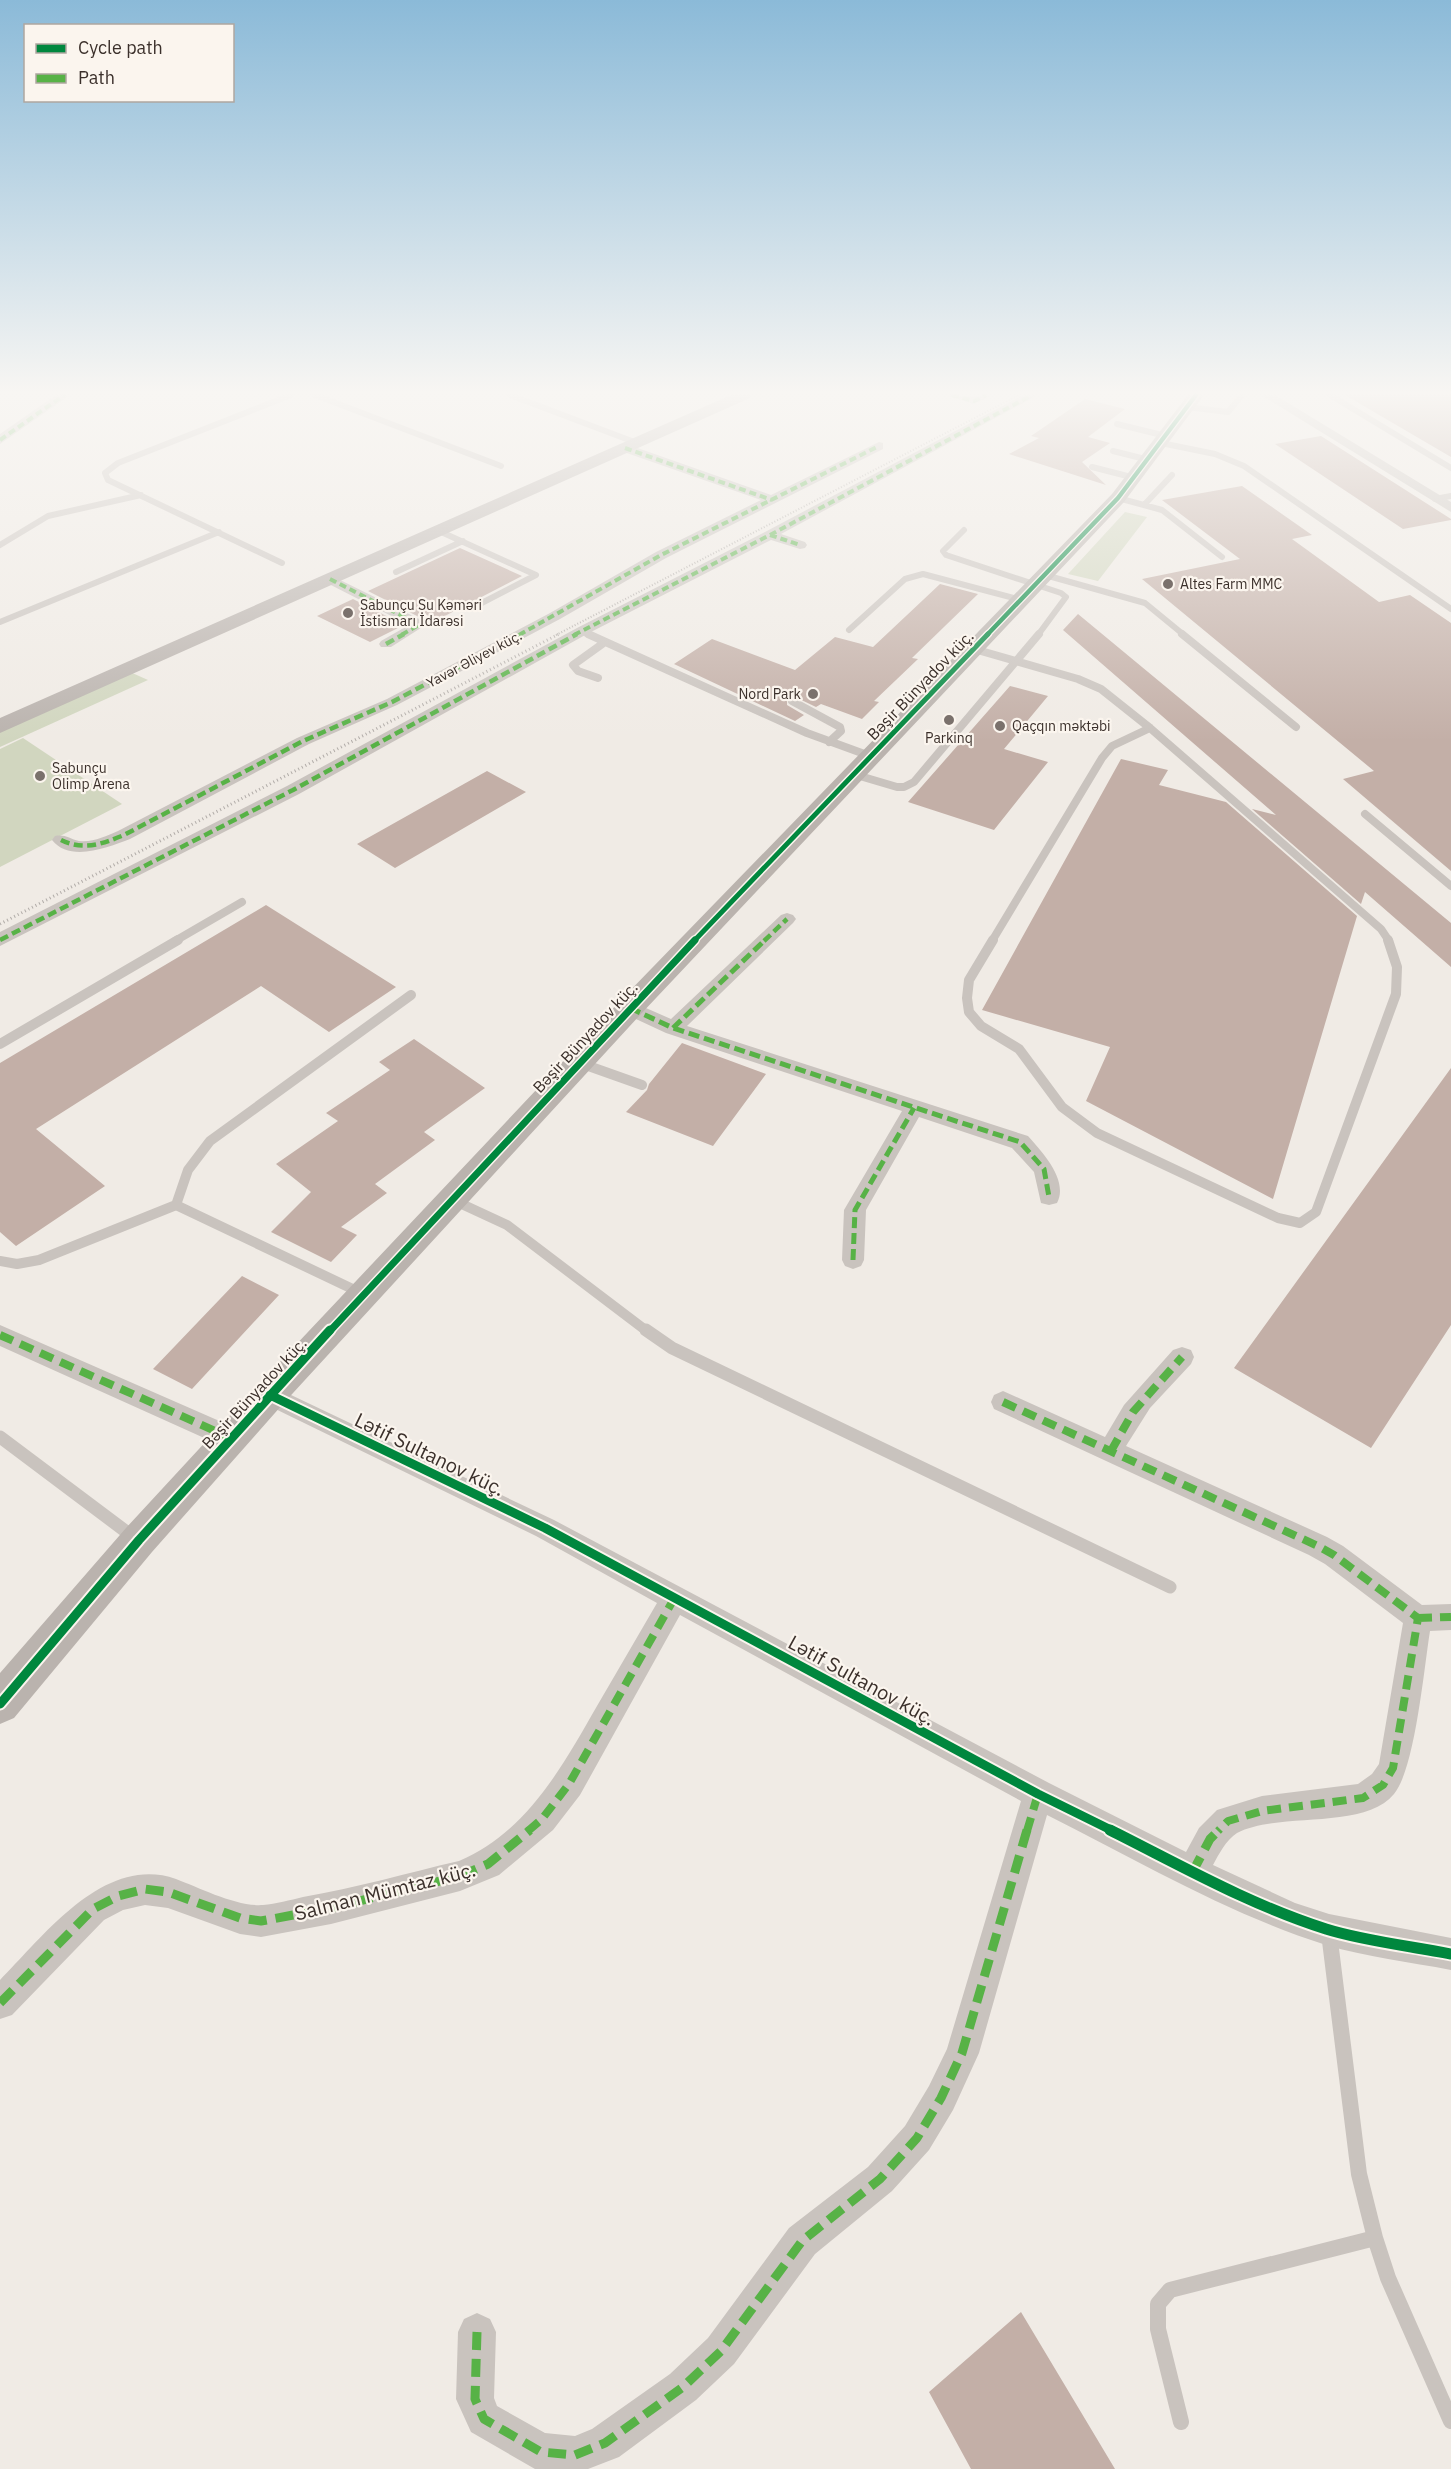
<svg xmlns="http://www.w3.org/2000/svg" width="1451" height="2469" viewBox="0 0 1451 2469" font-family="'IBM Plex Sans',sans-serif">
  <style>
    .green { fill: #d1d6bf }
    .building { fill: #c3afa7 }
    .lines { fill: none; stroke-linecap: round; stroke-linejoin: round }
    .lane-far4 { stroke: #c9c3be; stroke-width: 6 }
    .lane-far3 { stroke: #c9c3be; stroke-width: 8 }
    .lane-far2 { stroke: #c9c3be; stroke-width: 10 }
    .lane-far1 { stroke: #c9c3be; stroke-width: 13 }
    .lane { stroke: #c9c3be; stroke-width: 16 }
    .street { fill: #c9c3be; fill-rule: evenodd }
    .secondary { fill: #bab3ae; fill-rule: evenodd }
    .rail-far1 { stroke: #b1aca8; stroke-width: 2; stroke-dasharray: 1 2; stroke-linecap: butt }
    .rail { stroke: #b1aca8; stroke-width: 3; stroke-dasharray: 1 3; stroke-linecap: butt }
    .quiet-far4 { stroke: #57b246; stroke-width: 4; stroke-dasharray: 7 4; stroke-linecap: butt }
    .quiet-far3 { stroke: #57b246; stroke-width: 4.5; stroke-dasharray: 9 4.5; stroke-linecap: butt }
    .quiet-far2 { stroke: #57b246; stroke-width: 5; stroke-dasharray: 11 5; stroke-linecap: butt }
    .quiet-far1 { stroke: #57b246; stroke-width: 8; stroke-dasharray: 14 8; stroke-linecap: butt }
    .quiet { stroke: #57b246; stroke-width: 9; stroke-dasharray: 18 9; stroke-linecap: butt }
    .cycleway-far4-casing { stroke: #fbf5ee; stroke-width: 7 }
    .cycleway-far3-casing { stroke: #fbf5ee; stroke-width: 8 }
    .cycleway-far2-casing { stroke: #fbf5ee; stroke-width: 10 }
    .cycleway-far1-casing { stroke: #fbf5ee; stroke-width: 13 }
    .cycleway-casing { stroke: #fbf5ee; stroke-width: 15 }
    .cycleway-far4 { stroke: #00873e; stroke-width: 4.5 }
    .cycleway-far3 { stroke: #00873e; stroke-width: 5 }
    .cycleway-far2 { stroke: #00873e; stroke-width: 7 }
    .cycleway-far1 { stroke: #00873e; stroke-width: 9 }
    .cycleway { stroke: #00873e; stroke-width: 11 }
    .poi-dot { fill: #7a716c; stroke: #fbf5ee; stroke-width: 2 }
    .labels { text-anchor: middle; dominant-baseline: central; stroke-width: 4.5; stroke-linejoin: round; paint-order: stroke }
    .far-poi-label { font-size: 14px; fill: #3b302b; stroke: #fbf5ee; text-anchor: start }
    .far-street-label { font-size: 14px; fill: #3b302b; stroke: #fbf5ee }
    .street-label { font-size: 16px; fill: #3b302b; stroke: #fbf5ee }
    .near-street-label { font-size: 20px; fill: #3b302b; stroke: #fbf5ee }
  </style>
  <rect width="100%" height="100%" fill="#f0ebe5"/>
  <!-- green -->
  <path class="green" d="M 1125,512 L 1147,517 L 1098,581 L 1068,574 Z
    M 130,672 L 148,680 L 0,747 L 0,731 Z
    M 23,738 L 122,804 L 0,867 L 0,749 Z"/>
  <!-- building -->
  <path class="building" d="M 1345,395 L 1451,395 L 1451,457 Z
    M 1085,399 L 1125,409 L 1088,437 L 1110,443 L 1082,462 L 1106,485 L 1009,454 L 1039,438 L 1031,436 Z
    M 1321,436 L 1451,519 L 1451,520 L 1403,529 L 1275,444 Z
    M 1242,486 L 1312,535 L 1292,539 L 1379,602 L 1410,595 L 1451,623 L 1451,871 L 1343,779 L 1374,771 L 1142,579 L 1240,559 L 1162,500 Z
    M 460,548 L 522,576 L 437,620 L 425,614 L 419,617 L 368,591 Z
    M 940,584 L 978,594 L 912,658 L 918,659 L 874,701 L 879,702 L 862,719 L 821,704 L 816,707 L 791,695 L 787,699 L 787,705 L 804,715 L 795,721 L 674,664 L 712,639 L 795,670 L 835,637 L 873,647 Z
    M 353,599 L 404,625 L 370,642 L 317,616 Z
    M 1078,614 L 1451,923 L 1451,967 L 1365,892 L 1361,904 L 1252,809 L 1276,815 L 1063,630 Z
    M 1010,686 L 1048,696 L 1004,749 L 1048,762 L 994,830 L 908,802 Z
    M 1121,759 L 1168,770 L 1159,785 L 1226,802 L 1357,916 L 1273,1199 L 1086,1101 L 1110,1047 L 982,1010 Z
    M 487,771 L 526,792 L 395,868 L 357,844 Z
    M 266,905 L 396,987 L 329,1032 L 261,986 L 36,1129 L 105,1186 L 16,1246 L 0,1232 L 0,1063 Z
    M 414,1039 L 485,1088 L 424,1132 L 435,1140 L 375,1184 L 387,1193 L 341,1227 L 357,1235 L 331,1262 L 271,1232 L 311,1192 L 276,1164 L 338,1121 L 326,1113 L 390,1070 L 379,1062 Z
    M 682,1043 L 766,1074 L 713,1146 L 626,1112 L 647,1090 L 649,1084 Z
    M 1451,1068 L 1451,1325 L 1371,1448 L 1234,1368 Z
    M 242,1276 L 279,1295 L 192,1389 L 153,1369 Z
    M 1021,2312 L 1115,2469 L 971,2469 L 929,2392 Z"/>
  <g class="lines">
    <!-- lane-far4 -->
    <path class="lane-far4" d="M 315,395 L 501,466
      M 510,395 L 637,443
      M 1330,395 L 1451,468
      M 1187,407 L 1228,412 L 1242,395
      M 1117,424 L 1166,436
      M 1161,443 L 1215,454 L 1244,466 L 1451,609
      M 1113,451 L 1149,460
      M 1092,467 L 1135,478
      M 1118,498 L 1162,510 L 1222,557
      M 1435,499 L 1451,496
      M 1144,505 L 1172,475
      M 964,530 L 943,551 L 946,555 L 1061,593 L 1066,597 L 1038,635
      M 439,531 L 536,575 L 472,608
      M 0,545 L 48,516 L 141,495
      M 282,563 L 108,480 L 105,473 L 118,463 L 291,395
      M 396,572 L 463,541
      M 1045,575 L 1145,603 L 1184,635
      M 0,622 L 219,532
      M 849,630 L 905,579 L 923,574 L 1021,600
      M 582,631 L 591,635"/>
    <!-- lane-far3 -->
    <path class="lane-far3" d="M 588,634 L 807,733 L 870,756
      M 1182,634 L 1296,727
      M 974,649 L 1078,679 L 1101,689 L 1150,728
      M 598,678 L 578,671 L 573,665 L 605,642
      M 792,701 L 840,727 L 841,731 L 829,742
      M 1150,728 L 1381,929 L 1389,941
      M 853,774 L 897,787 L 904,787 L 914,782 L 1039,634
      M 1365,814 L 1451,886
      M 175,941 L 242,902
      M 992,941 L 1102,758 L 1112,746 L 1150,728"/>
    <!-- lane-far2 -->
    <path class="lane-far2" d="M 993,940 L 969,980 L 967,998 L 969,1012 L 981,1026 L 1019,1049 L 1062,1107 L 1097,1133 L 1278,1218 L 1300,1223 L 1316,1212 L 1396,994 L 1397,967 L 1388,940
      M 0,1044 L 178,940
      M 580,1063 L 642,1085
      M 453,1200 L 507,1225 L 648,1332
      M 0,1261 L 17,1264 L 39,1260 L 176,1205
      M 361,1293 L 176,1205 L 188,1170 L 210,1141 L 411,995"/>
    <!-- lane-far1 -->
    <path class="lane-far1" d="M 646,1330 L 672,1348 L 1170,1587
      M 0,1437 L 136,1539"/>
    <!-- lane -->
    <path class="lane" d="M 1329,1933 L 1359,2174 L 1375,2238 L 1388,2278 L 1451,2421
      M 1181,2422 L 1158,2329 L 1158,2304 L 1170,2290 L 1375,2238"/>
    <!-- street -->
    <path class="street" d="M 56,395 L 70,395 L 0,444 L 0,434 Z
      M 946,395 L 973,397 L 992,395 L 974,404 Z
      M 1023,395 L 1038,395 L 781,534 L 805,542 L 807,545 L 805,548 L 800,549 L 771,540 L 587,634 L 299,794 L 0,946 L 0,932 L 287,786 L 577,628 L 765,532 Z
      M 1261,395 L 1275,395 L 1451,502 L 1451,512 Z
      M 879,442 L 883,443 L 883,449 L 666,558 L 560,619 L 397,705 L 309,744 L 130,839 C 109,847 70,863 52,840 L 55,836 C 65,834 70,839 79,841 C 92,843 106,836 118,831 L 297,738 L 387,699 L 550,613 L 656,552 L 761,500 L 621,451 L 621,445 L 629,445 L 771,495 Z
      M 330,575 L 419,619 L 424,626 L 391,647 L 381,647 L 379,644 L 381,641 L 409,625 L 325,582 L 323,579 Z
      M 787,913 L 793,915 L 796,919 L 793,923 L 687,1026 L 1028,1136 C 1042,1152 1069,1180 1057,1203 L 1049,1205 L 1041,1203 L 1034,1172 L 1012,1148 L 919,1117 L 866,1210 L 864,1260 L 861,1266 L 853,1269 L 845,1266 L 842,1260 L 844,1210 L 902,1111 L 666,1033 L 623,1013 L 620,1008 L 623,1003 L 630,1001 L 671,1019 L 781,915 Z
      M 0,1325 L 240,1430 L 244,1438 L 240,1446 L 231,1449 L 222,1446 L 0,1346 Z
      M 1182,1347 L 1191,1350 L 1194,1357 L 1191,1364 L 1150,1408 L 1126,1446 L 1327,1537 L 1343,1546 L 1422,1605 L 1451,1604 L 1451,1630 L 1430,1631 C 1424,1668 1415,1769 1394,1794 C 1364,1831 1278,1811 1237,1833 C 1226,1840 1219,1854 1213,1865 L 1295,1903 L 1329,1914 L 1451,1938 L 1451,1970 C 1410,1962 1366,1957 1326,1945 C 1228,1914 1139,1861 1047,1815 L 979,2053 L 953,2110 L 929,2150 L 892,2191 L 815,2254 L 734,2364 L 696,2400 L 619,2457 L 588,2469 L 535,2469 L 471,2432 L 456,2399 L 458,2332 L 464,2319 L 477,2313 L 490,2319 L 496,2332 L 494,2398 L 497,2406 L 545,2433 L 575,2436 L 592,2429 L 670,2374 L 708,2338 L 789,2228 L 868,2167 L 905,2126 L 929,2086 L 947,2049 L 1021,1801 L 680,1615 L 580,1795 L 553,1830 L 499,1875 L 460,1891 L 331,1924 L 261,1937 L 240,1934 L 168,1908 L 145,1905 L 123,1910 L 104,1920 L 12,2015 L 0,2019 L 0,1980 C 44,1936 104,1854 176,1879 C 200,1888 237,1907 263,1905 C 276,1904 290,1900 303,1897 C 356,1888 407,1873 459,1861 C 527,1832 562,1767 597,1706 C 617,1672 637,1637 657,1603 L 536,1536 L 261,1402 L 258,1395 L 261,1388 L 270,1385 L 554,1520 L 1049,1783 L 1186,1852 L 1199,1828 L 1217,1810 L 1262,1796 L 1358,1784 L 1372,1774 L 1379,1764 L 1403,1623 L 1325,1564 L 1309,1555 L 994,1409 L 991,1402 L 994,1395 L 1003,1391 L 1105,1437 L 1124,1405 L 1173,1350 Z"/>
    <!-- secondary -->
    <path class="secondary" d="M 731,395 L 752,395 L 750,398 L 0,733 L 0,718 Z
      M 1188,395 L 1204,395 L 1124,502 L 640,1015 L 282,1405 L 152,1552 L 14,1718 L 0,1724 L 0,1673 L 126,1528 L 258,1385 L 620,1001 L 1112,494 Z"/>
    <!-- rail-far1 -->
    <path class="rail-far1" d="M 556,635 L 1019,395"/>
    <!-- rail -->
    <path class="rail" d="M 0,924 L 559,634"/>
    <!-- quiet-far4 -->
    <path class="quiet-far4" d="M 952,395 L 974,401 L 986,395
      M 0,440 L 64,395
      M 625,448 L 772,500
      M 770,535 L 800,545
      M 330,579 L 414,622 L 417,626 L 401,635
      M 519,635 L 661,555 L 879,446
      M 574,635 L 770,535 L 1032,395"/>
    <!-- quiet-far3 -->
    <path class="quiet-far3" d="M 386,644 L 404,634
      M 61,840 C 84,851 102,844 124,835 L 303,741 L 392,702 L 521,634
      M 0,940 L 293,790 L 577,634
      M 764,941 L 787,919"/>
    <!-- quiet-far2 -->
    <path class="quiet-far2" d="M 630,1008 L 673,1028 L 1020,1142 L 1044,1169 L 1049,1197
      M 673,1028 L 765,940
      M 853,1260 L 855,1210 L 914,1108"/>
    <!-- quiet-far1 -->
    <path class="quiet-far1" d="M 0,1335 L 231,1438
      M 1003,1402 L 1318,1546 L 1334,1555 L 1418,1618 L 1393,1768 L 1383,1785 L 1363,1798 L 1262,1811 L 1228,1821 L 1218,1831
      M 1111,1451 L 1133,1412 L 1182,1357
      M 1418,1618 L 1451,1617
      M 528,1831 L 542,1819 L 569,1784 L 675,1597
      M 1027,1831 L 1038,1794"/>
    <!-- quiet -->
    <path class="quiet" d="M 1192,1873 L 1210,1839 L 1219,1830
      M 0,2003 L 93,1909 L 118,1896 L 145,1889 L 168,1892 L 240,1918 L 261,1921 L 331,1908 L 460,1876 L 488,1864 L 530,1830
      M 477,2332 L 475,2399 L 484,2419 L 541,2452 L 575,2455 L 605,2443 L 683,2387 L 721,2351 L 802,2241 L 880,2179 L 917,2138 L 941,2098 L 962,2053 L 1027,1830"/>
    <!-- cycleway-far4 casing -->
    <g class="cycleway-far4-casing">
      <path id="cycleway-far4" d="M 987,635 L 1118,498 L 1196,395"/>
    </g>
    <!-- cycleway-far3 casing -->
    <g class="cycleway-far3-casing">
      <path id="cycleway-far3" d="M 694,941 L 988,634"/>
    </g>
    <!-- cycleway-far2 casing -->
    <g class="cycleway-far2-casing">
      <path id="cycleway-far2" d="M 329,1332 L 695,940"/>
    </g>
    <!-- cycleway-far1 casing -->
    <g class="cycleway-far1-casing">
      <path id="cycleway-far1" d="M 270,1395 L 545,1528 L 1038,1794 L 1113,1831
        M 0,1704 L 139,1540 L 330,1330"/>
    </g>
    <!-- cycleway casing -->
    <g class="cycleway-casing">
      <path id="cycleway" d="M 1110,1830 C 1180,1865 1250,1905 1326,1929 C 1364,1941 1411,1946 1451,1954"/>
    </g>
    <!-- cycleway-far4 -->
    <use href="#cycleway-far4" class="cycleway-far4"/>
    <!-- cycleway-far3 -->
    <use href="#cycleway-far3" class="cycleway-far3"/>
    <!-- cycleway-far2 -->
    <use href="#cycleway-far2" class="cycleway-far2"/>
    <!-- cycleway-far1 -->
    <use href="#cycleway-far1" class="cycleway-far1"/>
    <!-- cycleway -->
    <use href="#cycleway" class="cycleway"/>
  </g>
  <!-- sky -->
  <linearGradient id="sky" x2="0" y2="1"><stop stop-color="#8bbad8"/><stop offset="0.53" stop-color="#f8f6f3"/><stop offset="1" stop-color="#f8f6f3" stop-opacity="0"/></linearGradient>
  <rect width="1451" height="741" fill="url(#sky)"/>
  <!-- markers -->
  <g class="poi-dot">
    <circle cx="1168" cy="584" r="6"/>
    <circle cx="348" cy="613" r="6"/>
    <circle cx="813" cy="694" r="6"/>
    <circle cx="949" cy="720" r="6"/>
    <circle cx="1000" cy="726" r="6"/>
    <circle cx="40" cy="776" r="6"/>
  </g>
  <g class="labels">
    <!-- far-poi labels -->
    <g class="far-poi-label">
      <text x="1180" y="584">Altes Farm MMC</text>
      <text x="360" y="605">Sabunçu Su Kəməri<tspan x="360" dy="16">İstismarı İdarəsi</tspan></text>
      <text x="801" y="694" text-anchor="end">Nord Park</text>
      <text x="1012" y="726">Qaçqın məktəbi</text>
      <text x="949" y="738" text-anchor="middle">Parkinq</text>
      <text x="52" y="768">Sabunçu<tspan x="52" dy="16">Olimp Arena</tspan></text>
    </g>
    <!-- far-street labels -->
    <g class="far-street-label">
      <text transform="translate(474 659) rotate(-28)">Yavər Əliyev küç.</text>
    </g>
    <!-- street labels -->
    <g class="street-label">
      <text transform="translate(920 685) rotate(-46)">Bəşir Bünyadov küç.</text>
      <text transform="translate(585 1037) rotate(-47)">Bəşir Bünyadov küç.</text>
      <text transform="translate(254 1393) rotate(-47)">Bəşir Bünyadov küç.</text>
    </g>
    <!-- near-street labels -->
    <g class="near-street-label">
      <text transform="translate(430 1454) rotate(26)">Lətif Sultanov küç.</text>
      <text transform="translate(862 1680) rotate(29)">Lətif Sultanov küç.</text>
      <text transform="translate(385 1891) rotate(-14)">Salman Mümtaz küç.</text>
    </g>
  </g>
  <!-- legend -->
  <rect x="24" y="24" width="210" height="78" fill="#fbf5ee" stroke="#aea6a0" stroke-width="1.5"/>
  <rect x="36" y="44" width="30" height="9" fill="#00873e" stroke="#aea6a0" stroke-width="1.5"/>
  <text x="78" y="54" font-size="18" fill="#3b302b">Cycle path</text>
  <rect x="36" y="74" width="30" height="9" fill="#57b246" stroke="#aea6a0" stroke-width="1.5"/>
  <text x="78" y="84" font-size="18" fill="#3b302b">Path</text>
</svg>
